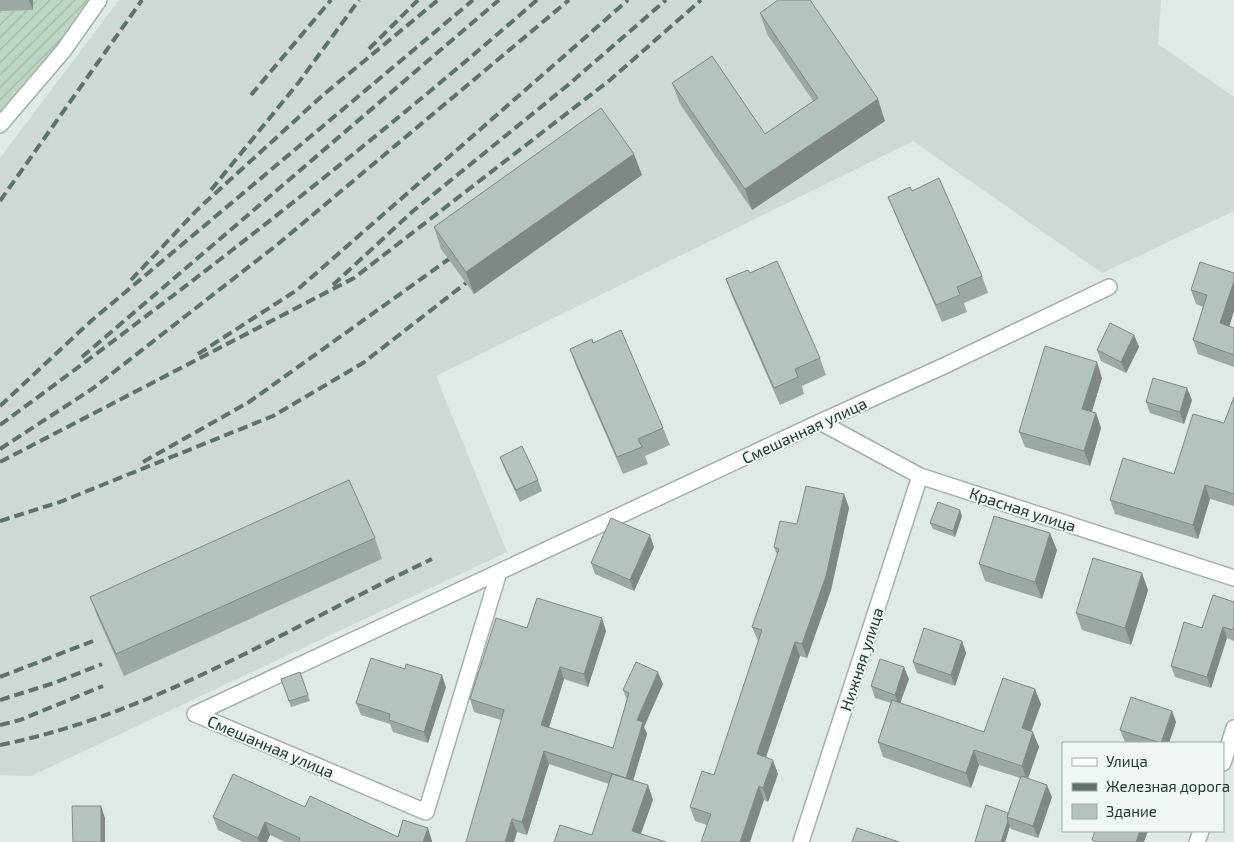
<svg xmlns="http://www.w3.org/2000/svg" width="1234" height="842" viewBox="0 0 1234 842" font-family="'Exo 2',sans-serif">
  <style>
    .built { fill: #ced8d4 }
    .garden { fill: url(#garden-furrows) }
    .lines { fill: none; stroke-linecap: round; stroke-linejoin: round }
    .minor-casing { stroke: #a3b0ac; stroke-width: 18 }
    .minor { stroke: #fff; stroke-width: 15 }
    .rail { stroke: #5d726d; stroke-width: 4; stroke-dasharray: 10 5; stroke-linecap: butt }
    .wall { fill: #9ca8a3 }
    .shaded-wall { fill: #7f8885 }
    .building { fill: #b5c3be; stroke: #7f8885 }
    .labels { text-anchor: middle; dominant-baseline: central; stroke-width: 4; stroke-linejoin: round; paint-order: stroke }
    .street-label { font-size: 16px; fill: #223732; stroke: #eff6f3 }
  </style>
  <defs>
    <pattern id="garden-furrows" width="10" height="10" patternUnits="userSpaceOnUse" patternTransform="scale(1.25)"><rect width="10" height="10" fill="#bbd7c3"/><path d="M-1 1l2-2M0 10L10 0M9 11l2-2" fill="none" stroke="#a0b9a8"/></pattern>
  </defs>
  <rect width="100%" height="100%" fill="#dfe9e5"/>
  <!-- built -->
  <path class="built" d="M 119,0 L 1161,0 L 1158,44 L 1234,97 L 1234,211 L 1102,273 L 913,141 L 436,376 L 507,552 L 31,776 L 0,775 L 0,158 Z"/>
  <!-- garden -->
  <path class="garden" d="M 0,0 L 99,0 L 0,125 Z"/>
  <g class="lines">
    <!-- minor casing -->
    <g class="minor-casing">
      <path id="minor" d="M 0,125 L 64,50 L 99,0
        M 820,422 L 920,476 L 1234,578
        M 195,714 L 820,422 L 946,365 L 1109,287
        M 195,714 L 426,812 L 499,572
        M 1223,763 L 1234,728
        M 801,842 L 920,476
        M 1197,842 L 1201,831"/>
    </g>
    <!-- minor -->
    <use href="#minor" class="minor"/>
    <!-- rail -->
    <path class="rail" d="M 369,49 L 418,0
      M 251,95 L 331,0
      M 211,190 L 299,82 L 359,0
      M 0,201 L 142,0
      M 131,280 L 197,210 L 323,95 L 438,0
      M 333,285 L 413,211 L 568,85 L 666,0
      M 198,354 L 297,290 L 628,0
      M 82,357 L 499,0
      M 0,406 L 91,321 L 473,0
      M 0,425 C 184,290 365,150 537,0
      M 0,449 L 92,389 L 278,244 L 569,0
      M 0,462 L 354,278 L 610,80 L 701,0
      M 143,462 L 249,402 L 449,259
      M 0,521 L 60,502 L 273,416 L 363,363 L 466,283
      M 0,677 L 93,641
      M 0,700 L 54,683 L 102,664
      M 0,725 L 20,720 L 103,686
      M 0,745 C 155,714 291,626 432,559"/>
  </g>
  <!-- wall -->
  <path class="wall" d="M 0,0 L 33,0 L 33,10 L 0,11 Z
    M 760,13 L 885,121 L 752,210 L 680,104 L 672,83 L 765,134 L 813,101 L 767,34 Z
    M 642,175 L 474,294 L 441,249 L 434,227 Z
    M 912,191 L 982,276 L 988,293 L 964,303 L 967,312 L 942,322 L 895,214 L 888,197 Z
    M 750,273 L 820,358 L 826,375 L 802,386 L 804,394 L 780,405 L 732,296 L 726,279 Z
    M 1234,273 L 1234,311 L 1229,326 L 1234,328 L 1234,367 L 1198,354 L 1193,340 L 1203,307 L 1196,304 L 1191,290 Z
    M 1134,335 L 1139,347 L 1126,373 L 1101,361 L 1097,350 Z
    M 593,343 L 663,428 L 670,445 L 645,456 L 648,464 L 623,474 L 576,366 L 570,349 Z
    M 1102,378 L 1092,412 L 1096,413 L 1101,428 L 1090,466 L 1025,447 L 1019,432 Z
    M 1234,397 L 1234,506 L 1210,499 L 1198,539 L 1115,514 L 1110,500 L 1174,474 L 1224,423 Z
    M 1192,400 L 1184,424 L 1150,413 L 1146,402 Z
    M 500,457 L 538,480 L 542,491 L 520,502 L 504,468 Z
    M 844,494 L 849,508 L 831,590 L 807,658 L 800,656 L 766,757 L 778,774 L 768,802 L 764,800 L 707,825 L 695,821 L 690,807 L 714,775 L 758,641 L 752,627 L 777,555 L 774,547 L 797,524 Z
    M 962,516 L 955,537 L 933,529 L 930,523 Z
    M 375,538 L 382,559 L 124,676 L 98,618 L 90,597 Z
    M 654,547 L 634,591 L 595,574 L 591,563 Z
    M 1057,550 L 1042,599 L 985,581 L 979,564 Z
    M 1148,590 L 1131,645 L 1082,630 L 1076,613 Z
    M 1234,602 L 1234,641 L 1227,638 L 1211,688 L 1175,677 L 1171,666 L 1202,628 Z
    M 527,628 L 606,631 L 588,687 L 564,679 L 549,727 L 613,748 L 627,700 L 623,690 L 663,684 L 644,727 L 647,734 L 633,781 L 648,785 L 653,800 L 592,835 L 609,784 L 549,764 L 527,835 L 517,832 L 514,842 L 501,720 L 474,712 L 470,699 Z
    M 962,641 L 966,653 L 955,686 L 917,673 L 913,662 Z
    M 300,672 L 310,701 L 291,707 L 281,679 Z
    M 909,679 L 900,703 L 984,732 L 1041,704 L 1031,731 L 1039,747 L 1028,778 L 1052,797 L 1038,838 L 1011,829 L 1010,826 L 1005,842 L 975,842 L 1008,813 L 1020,778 L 979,765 L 971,788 L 883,757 L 878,742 L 891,703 L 875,698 L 871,686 Z
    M 446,687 L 428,743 L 393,732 L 390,724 L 361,715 L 356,703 Z
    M 1172,711 L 1176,722 L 1169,743 L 1129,743 L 1125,742 L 1120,730 Z
    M 305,807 L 398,837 L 432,841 L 285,842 L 270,835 L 267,842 L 243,842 L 218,830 L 213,817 Z"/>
  <!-- shaded-wall -->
  <path class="shaded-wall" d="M 29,0 L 33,0 L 33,10 Z
    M 878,99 L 885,121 L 752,210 L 745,189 Z
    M 634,154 L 642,175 L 474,294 L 466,272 Z
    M 1234,281 L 1234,311 L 1226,337 L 1220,323 Z
    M 1134,335 L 1139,347 L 1126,373 L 1121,362 Z
    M 1097,362 L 1102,378 L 1088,424 L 1082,409 Z
    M 1187,388 L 1192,400 L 1184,424 L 1180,412 Z
    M 1096,413 L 1101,428 L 1090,466 L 1084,451 Z
    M 1205,485 L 1210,499 L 1198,539 L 1193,525 Z
    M 844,494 L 849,508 L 831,590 L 807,658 L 802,644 Z
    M 960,510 L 962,516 L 955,537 L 953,531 Z
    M 1050,533 L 1057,550 L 1042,599 L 1035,582 Z
    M 650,535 L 654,547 L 634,591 L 630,580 Z
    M 1142,573 L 1148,590 L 1131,645 L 1125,628 Z
    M 602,618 L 606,631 L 588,687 L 584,674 Z
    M 1223,627 L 1227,638 L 1211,688 L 1207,677 Z
    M 962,641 L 966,653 L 955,686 L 951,675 Z
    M 795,642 L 800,656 L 762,769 L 757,754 Z
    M 560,667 L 564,679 L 546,737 L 541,725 Z
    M 904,667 L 909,679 L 899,706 L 895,695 Z
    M 658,672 L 663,684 L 644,727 L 647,734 L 630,791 L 626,778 L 637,720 Z
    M 442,675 L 446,687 L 428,743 L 424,732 Z
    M 1035,689 L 1041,704 L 1027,743 L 1022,728 Z
    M 1172,711 L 1176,722 L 1169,743 L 1161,743 Z
    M 1033,732 L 1039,747 L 1027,781 L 1022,766 Z
    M 974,750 L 979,765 L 971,788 L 966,773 Z
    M 544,751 L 549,764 L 527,835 L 522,822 Z
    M 773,760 L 778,774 L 768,802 L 763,788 Z
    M 648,785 L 653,800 L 638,842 L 632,831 Z
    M 1047,785 L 1052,797 L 1038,838 L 1033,826 Z
    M 759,786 L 764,800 L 750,842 L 740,842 Z
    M 101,806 L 105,818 L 105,842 L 101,842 Z
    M 512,819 L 517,832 L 514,842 L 505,842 Z
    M 1008,821 L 1010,826 L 1005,842 L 1001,842 Z
    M 265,822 L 270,835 L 267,842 L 259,842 L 258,838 Z
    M 428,828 L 432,841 L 432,842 L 423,842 Z
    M 1140,831 L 1148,831 L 1144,842 L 1136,842 Z"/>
  <!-- building -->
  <path class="building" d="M 778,0 L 810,0 L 878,99 L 745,189 L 672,83 L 712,56 L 765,134 L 818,98 L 760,13 Z
    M 601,108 L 634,154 L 466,272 L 434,227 Z
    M 939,178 L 982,276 L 957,287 L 960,295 L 936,305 L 888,197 L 910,187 L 912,191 Z
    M 777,261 L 820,358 L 795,369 L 798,377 L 774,388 L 726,279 L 748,270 L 750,273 Z
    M 1200,262 L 1234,273 L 1234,281 L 1220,323 L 1234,328 L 1234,355 L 1193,340 L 1207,295 L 1191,290 Z
    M 1110,323 L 1134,335 L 1121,362 L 1097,350 Z
    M 621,330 L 663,428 L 638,439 L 642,447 L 617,457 L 570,349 L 592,339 L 593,343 Z
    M 1045,346 L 1097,362 L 1082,409 L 1096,413 L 1084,451 L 1019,432 Z
    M 1153,378 L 1187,388 L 1180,412 L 1146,402 Z
    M 1234,397 L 1234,494 L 1205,485 L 1193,525 L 1110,500 L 1123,458 L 1174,474 L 1193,414 L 1224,423 Z
    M 522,446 L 538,480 L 516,490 L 500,457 Z
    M 349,480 L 375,538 L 116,654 L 90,597 Z
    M 806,486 L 844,494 L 826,576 L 802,644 L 795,642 L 757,754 L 773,760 L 763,788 L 759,786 L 740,842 L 701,842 L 711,814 L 690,807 L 702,771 L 714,775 L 762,630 L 752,627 L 779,549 L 774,547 L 780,521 L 797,524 Z
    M 938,502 L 960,510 L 953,531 L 930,523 Z
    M 994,516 L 1050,533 L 1035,582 L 979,564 Z
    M 611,518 L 650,535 L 630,580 L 591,563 Z
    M 1093,558 L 1142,573 L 1125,628 L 1076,613 Z
    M 1213,595 L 1234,602 L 1234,626 L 1233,630 L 1223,627 L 1207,677 L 1171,666 L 1184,622 L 1202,628 Z
    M 537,598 L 602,618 L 584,674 L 560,667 L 541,725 L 613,748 L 629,693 L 623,690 L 636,662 L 658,672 L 637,720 L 643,722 L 626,778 L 544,751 L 522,822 L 512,819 L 505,842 L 466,842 L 504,710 L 470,699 L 496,618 L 527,628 Z
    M 924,628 L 962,641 L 951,675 L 913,662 Z
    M 371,658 L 405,669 L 406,664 L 442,675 L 424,732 L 389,720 L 390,714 L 356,703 Z
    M 880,659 L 904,667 L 895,695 L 871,686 Z
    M 300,672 L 308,695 L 289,701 L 281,679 Z
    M 1003,678 L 1035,689 L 1022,728 L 1033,732 L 1022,766 L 974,750 L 966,773 L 878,742 L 892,700 L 984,732 Z
    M 1131,697 L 1172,711 L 1161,743 L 1120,730 Z
    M 233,774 L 305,807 L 310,796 L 398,837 L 403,820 L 428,828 L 423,842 L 299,842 L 300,838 L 265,822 L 258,838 L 213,817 Z
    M 612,774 L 648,785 L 632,831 L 666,842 L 554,842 L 560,825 L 592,835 Z
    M 1021,776 L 1047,785 L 1033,826 L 1007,817 Z
    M 986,805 L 1008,813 L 1007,817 L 1008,821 L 1001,842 L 975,842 Z
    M 72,806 L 101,806 L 101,842 L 73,842 Z
    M 857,828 L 899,842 L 852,842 Z
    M 1095,831 L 1140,831 L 1136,842 L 1097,842 L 1092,840 Z"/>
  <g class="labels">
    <!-- street labels -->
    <g class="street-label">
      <text transform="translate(804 430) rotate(-25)">Смешанная улица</text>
      <text transform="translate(1023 509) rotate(18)">Красная улица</text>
      <text transform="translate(861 659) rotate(-72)">Нижняя улица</text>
      <text transform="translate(271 746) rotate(23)">Смешанная улица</text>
    </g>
  </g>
  <!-- legend -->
  <rect x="1062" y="742" width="162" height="90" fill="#eff6f3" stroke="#9daaa6"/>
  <rect x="1072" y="758" width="25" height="8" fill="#ffffff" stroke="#9daaa6"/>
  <text x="1106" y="767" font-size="15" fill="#223732">Улица</text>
  <rect x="1072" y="783" width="25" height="8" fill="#5d726d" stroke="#9daaa6"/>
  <text x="1106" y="792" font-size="15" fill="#223732">Железная дорога</text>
  <rect x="1072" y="804" width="25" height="15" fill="#b5c3be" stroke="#9daaa6"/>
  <text x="1106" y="817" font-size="15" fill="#223732">Здание</text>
</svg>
